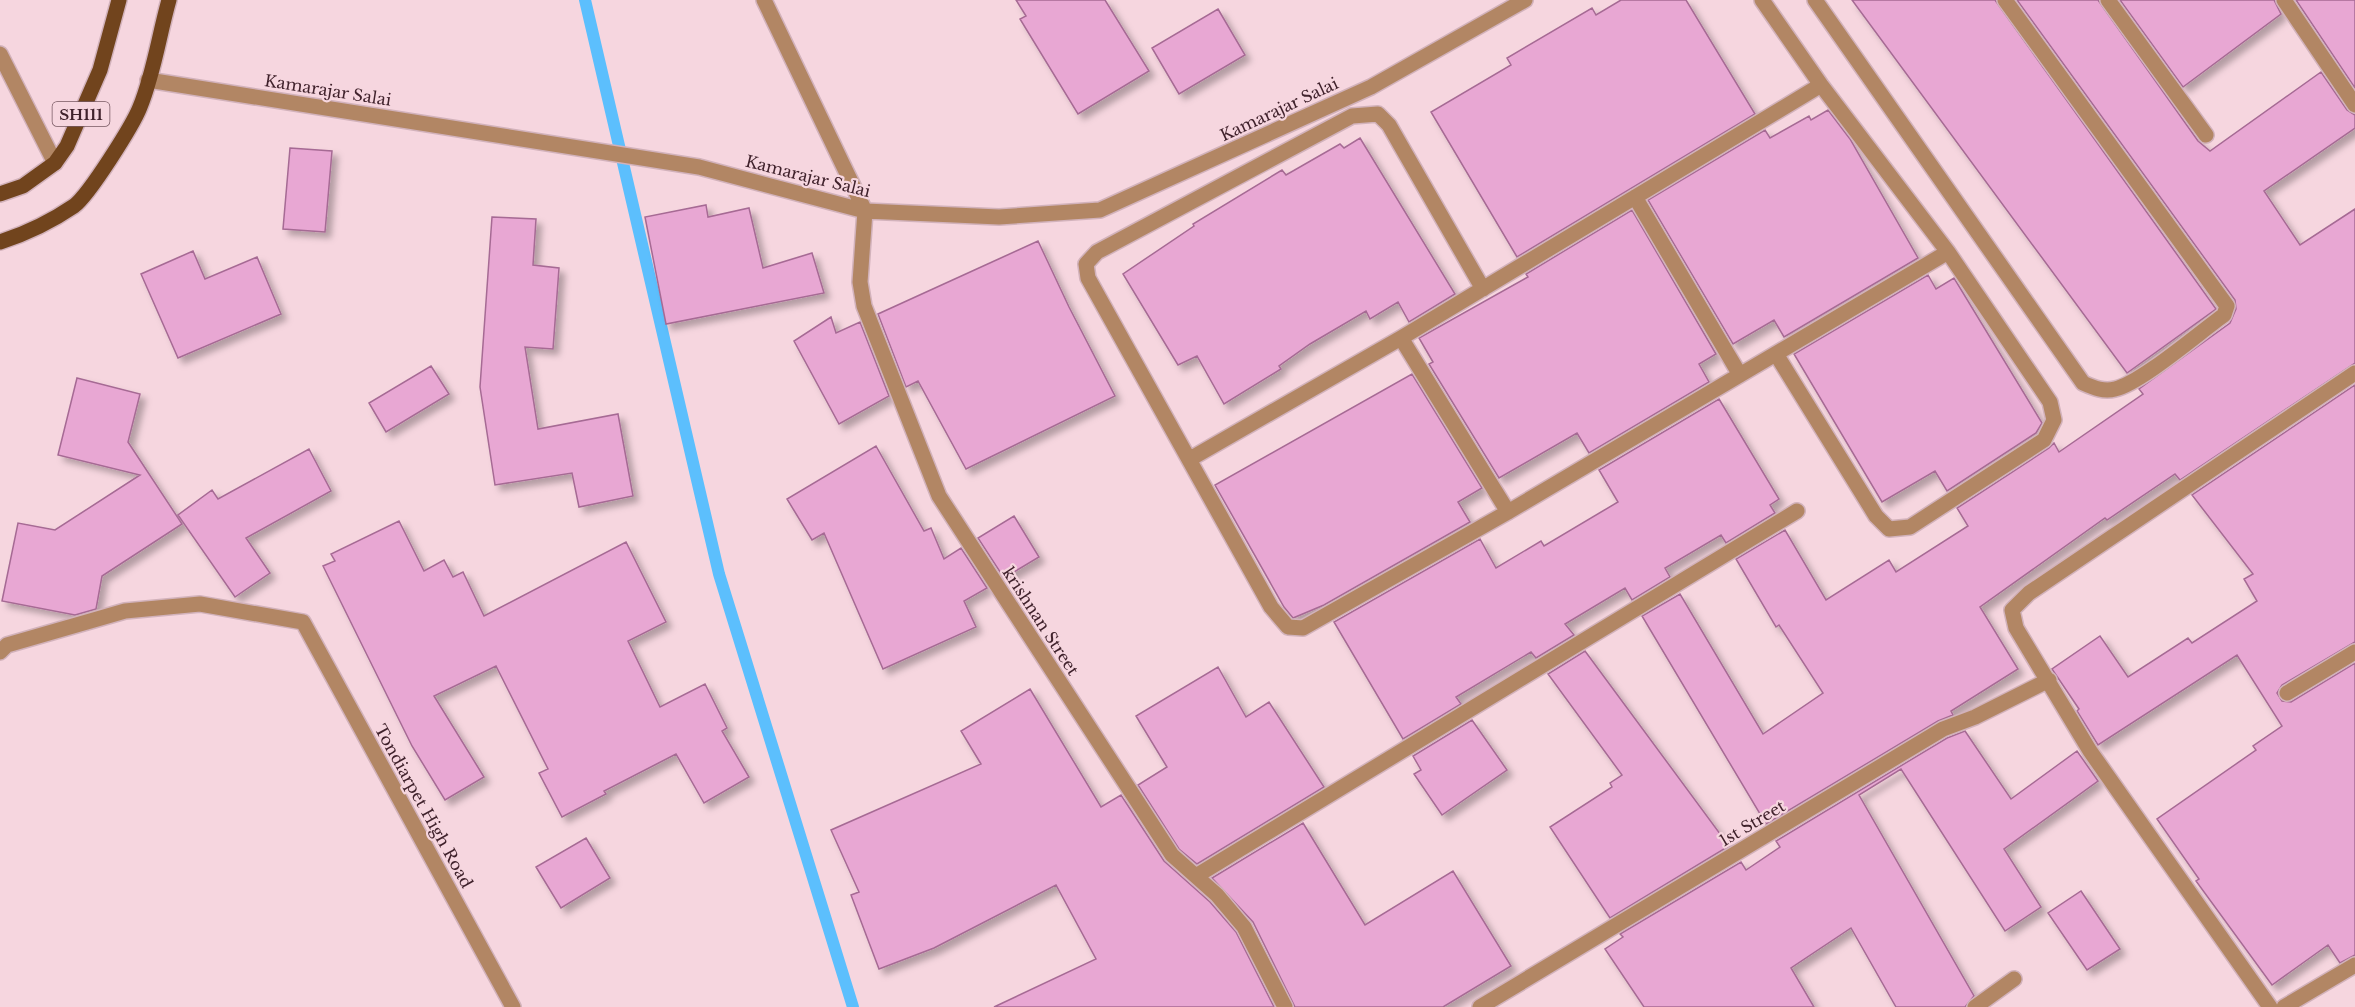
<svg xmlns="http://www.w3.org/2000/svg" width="2355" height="1007" viewBox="0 0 2355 1007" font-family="'Libre Baskerville',serif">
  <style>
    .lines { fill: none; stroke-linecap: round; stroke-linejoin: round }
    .stream { stroke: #5cbffd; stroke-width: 12 }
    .building { fill: #e8a7d3; stroke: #a66a94; stroke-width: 1.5; filter: url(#shadow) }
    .minor-casing { stroke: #d2b2bb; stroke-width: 18 }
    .major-casing { stroke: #d2b2bb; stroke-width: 18 }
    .minor { stroke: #b28664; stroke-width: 15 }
    .major { stroke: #71441d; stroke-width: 15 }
    .labels { text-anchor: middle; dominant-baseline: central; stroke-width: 4.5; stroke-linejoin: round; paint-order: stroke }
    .shield { fill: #f6d6df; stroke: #775862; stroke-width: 1.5 }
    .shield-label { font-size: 15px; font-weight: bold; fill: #40222c }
    .street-label { font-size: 16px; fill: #40222c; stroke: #f6d6df }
  </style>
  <defs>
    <filter id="shadow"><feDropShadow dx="5.5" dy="5.5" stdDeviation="3" flood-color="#0004"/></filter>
  </defs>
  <rect width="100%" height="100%" fill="#f6d6df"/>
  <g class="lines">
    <!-- stream -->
    <path class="stream" d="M 585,0 L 719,574 L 853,1007"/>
  </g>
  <!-- building -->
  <path class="building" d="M 1016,0 L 1105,0 L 1149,71 L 1078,114 L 1020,19 L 1026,16 Z
    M 1621,0 L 1686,0 L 1755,114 L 1517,257 L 1431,112 L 1511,65 L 1507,58 L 1592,8 L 1596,15 Z
    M 1852,0 L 1995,0 L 2216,309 L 2127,373 Z
    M 2017,0 L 2098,0 L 2198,141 L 2210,151 L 2321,72 L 2347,110 L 2355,115 L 2355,128 L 2264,191 L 2300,245 L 2355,209 L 2355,363 L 2180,480 L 2175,474 L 2107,520 L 2105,518 L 1980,607 L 2018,669 L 1951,711 L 1953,715 L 1938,721 L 1766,824 L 1642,616 L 1680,594 L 1763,734 L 1823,693 L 1779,625 L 1776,627 L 1736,559 L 1785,530 L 1826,600 L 1889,560 L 1896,572 L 1968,526 L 1957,508 L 2049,448 L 2054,443 L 2059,452 L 2143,394 L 2139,389 L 2230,323 L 2236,309 L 2235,300 Z
    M 2120,0 L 2274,0 L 2281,14 L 2183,87 Z
    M 2296,0 L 2355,0 L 2355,88 Z
    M 1218,9 L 1245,55 L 1179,94 L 1152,48 Z
    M 1828,110 L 1850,139 L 1918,258 L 1784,337 L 1774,320 L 1733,344 L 1648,200 L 1765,130 L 1770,138 L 1809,116 L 1811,120 Z
    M 1360,138 L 1455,294 L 1409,322 L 1398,302 L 1370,319 L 1366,311 L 1310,344 L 1279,366 L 1281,369 L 1224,404 L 1197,356 L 1178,365 L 1123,274 L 1194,226 L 1193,224 L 1282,170 L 1286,175 L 1340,144 L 1344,148 Z
    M 290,148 L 332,151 L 325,232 L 283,229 Z
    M 706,205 L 708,217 L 749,208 L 763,268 L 812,253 L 824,293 L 666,324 L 645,217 Z
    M 1632,210 L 1716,354 L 1699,364 L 1709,382 L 1589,453 L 1577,433 L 1499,478 L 1429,364 L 1433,362 L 1419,338 L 1528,277 L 1526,274 Z
    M 492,217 L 536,219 L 533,265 L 559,268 L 553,349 L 525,347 L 538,429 L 618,414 L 633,496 L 579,507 L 572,473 L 495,485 L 480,387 Z
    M 1038,241 L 1069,307 L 1115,396 L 966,469 L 918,381 L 906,387 L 878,314 Z
    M 193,251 L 205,279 L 257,257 L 281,314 L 178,358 L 141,274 Z
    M 1928,275 L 1936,289 L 1954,278 L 2042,423 L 2036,433 L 1947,491 L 1935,471 L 1882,502 L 1794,354 Z
    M 831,317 L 836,333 L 860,322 L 889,396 L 839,424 L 794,341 Z
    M 431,366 L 449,394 L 386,432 L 369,403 Z
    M 1412,374 L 1482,488 L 1458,502 L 1470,522 L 1324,605 L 1293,618 L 1284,607 L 1215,485 Z
    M 77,378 L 140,394 L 128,442 L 182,524 L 102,576 L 96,609 L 75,615 L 2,601 L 18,523 L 55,530 L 140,475 L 58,455 Z
    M 2355,385 L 2355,642 L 2282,685 L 2277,693 L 2282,701 L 2291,702 L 2355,663 L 2355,955 L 2340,963 L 2328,945 L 2272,985 L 2196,881 L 2199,879 L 2157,819 L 2256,750 L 2253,746 L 2282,726 L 2237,655 L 2098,745 L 2077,711 L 2079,709 L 2052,669 L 2100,636 L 2128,677 L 2188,638 L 2192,643 L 2257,601 L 2244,579 L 2253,574 L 2192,495 Z
    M 1719,399 L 1779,499 L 1770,505 L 1775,513 L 1726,543 L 1721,535 L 1665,568 L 1670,577 L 1632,600 L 1625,588 L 1565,624 L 1574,635 L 1536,658 L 1531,652 L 1456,697 L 1461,704 L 1403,739 L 1334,622 L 1480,539 L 1496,568 L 1541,541 L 1544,546 L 1618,502 L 1599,470 Z
    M 876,446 L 924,531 L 931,528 L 944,559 L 961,548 L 987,588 L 964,601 L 976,627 L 883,669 L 824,533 L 812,540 L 787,499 Z
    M 309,449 L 331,491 L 246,538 L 270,573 L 235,597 L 178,515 L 212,490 L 218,499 Z
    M 1014,516 L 1039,557 L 1004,578 L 978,538 Z
    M 399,521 L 424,571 L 444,560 L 453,577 L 463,572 L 484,616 L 626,542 L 666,622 L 628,641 L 660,707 L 705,684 L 727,728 L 722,731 L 749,777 L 704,803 L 676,754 L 604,791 L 606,794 L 562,817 L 539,773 L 548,769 L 496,666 L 434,696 L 484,777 L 445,800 L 412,746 L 323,566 L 335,561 L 331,554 Z
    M 1585,651 L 1729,846 L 1610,918 L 1550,827 L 1612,787 L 1610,783 L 1622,775 L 1548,674 Z
    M 1218,667 L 1246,717 L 1269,702 L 1324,787 L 1197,864 L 1179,849 L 1138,785 L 1167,767 L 1136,716 Z
    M 1030,689 L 1101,807 L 1121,795 L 1164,861 L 1210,902 L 1236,932 L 1274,1007 L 994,1007 L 1096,959 L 1056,885 L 934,948 L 879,969 L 851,895 L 859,892 L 831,830 L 981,764 L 961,731 Z
    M 1472,720 L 1507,770 L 1442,815 L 1414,774 L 1421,770 L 1413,756 Z
    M 1965,731 L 2011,799 L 2077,751 L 2098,781 L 2004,849 L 2041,907 L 2005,931 L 1901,769 L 1859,795 L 1974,996 L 1965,1007 L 1896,1007 L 1851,928 L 1791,968 L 1814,1007 L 1644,1007 L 1605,949 L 1623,937 L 1620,934 L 1741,862 L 1746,870 L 1780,847 L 1776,841 L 1947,738 Z
    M 1303,823 L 1365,925 L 1453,871 L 1511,966 L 1443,1007 L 1295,1007 L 1253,922 L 1212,878 Z
    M 586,838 L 610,878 L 561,908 L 536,867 Z
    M 2081,891 L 2120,949 L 2087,970 L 2048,913 Z"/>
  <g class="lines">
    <!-- minor casing -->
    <g class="minor-casing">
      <path id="minor" d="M 764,0 L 865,211 L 860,282 L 864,306 L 939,496 L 1172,855 L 1217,895 L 1244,927 L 1285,1007
        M 1762,0 L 1821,85 L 1948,252 L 2050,402 L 2054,420 L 2044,440 L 1910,527 L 1889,529 L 1876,516 L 1776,354
        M 1815,0 L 2083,383 C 2094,388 2104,392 2115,389 C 2141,383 2200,332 2224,315 L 2227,306 L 2005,0
        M 2108,0 L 2206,135
        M 2284,0 L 2355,105
        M 0,54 L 55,163
        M 148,80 L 699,167 L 865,211 L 999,217 L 1100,210 L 1371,87 L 1525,0
        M 1635,197 L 1740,375
        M 1483,289 L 1389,125 L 1378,114 L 1352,116 L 1097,252 L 1086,264 L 1088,278 L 1271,607 L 1288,627 L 1303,628 L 1508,512 L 1948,252
        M 1401,338 L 1508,512
        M 1190,459 L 1401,338 L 1821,85
        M 0,652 L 7,645 L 125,611 L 200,604 L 303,622 L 513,1007
        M 2287,693 L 2355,652
        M 1196,876 L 1797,511
        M 1480,1007 L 1943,729 L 1975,717 L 2049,680
        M 1975,1007 L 2014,979
        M 2270,1007 L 2090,751 L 2016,628 L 2012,610 L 2029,593 L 2355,373
        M 2284,1007 L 2355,965"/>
    </g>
    <!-- major casing -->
    <g class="major-casing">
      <path id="major" d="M 0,194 L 23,186 L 55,163 L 67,146 L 100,70 L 119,0
        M 0,242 C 25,234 52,221 74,206 C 89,195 133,125 140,107 C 154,73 159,35 169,0"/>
    </g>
    <!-- minor -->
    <use href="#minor" class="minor"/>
    <!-- major -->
    <use href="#major" class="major"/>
  </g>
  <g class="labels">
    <!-- shield labels -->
    <rect class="shield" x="52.5" y="102" width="57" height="24" rx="4.5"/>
    <g class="shield-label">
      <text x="81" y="114">SH111</text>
    </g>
    <!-- street labels -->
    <g class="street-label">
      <text transform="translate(328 90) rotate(9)">Kamarajar Salai</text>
      <text transform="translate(1279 109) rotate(-25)">Kamarajar Salai</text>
      <text transform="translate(808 176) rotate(14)">Kamarajar Salai</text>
      <text transform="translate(1041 621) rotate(57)">krishnan Street</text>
      <text transform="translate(424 806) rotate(61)">Tondiarpet High Road</text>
      <text transform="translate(1752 823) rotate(-31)">1st Street</text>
    </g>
  </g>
</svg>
